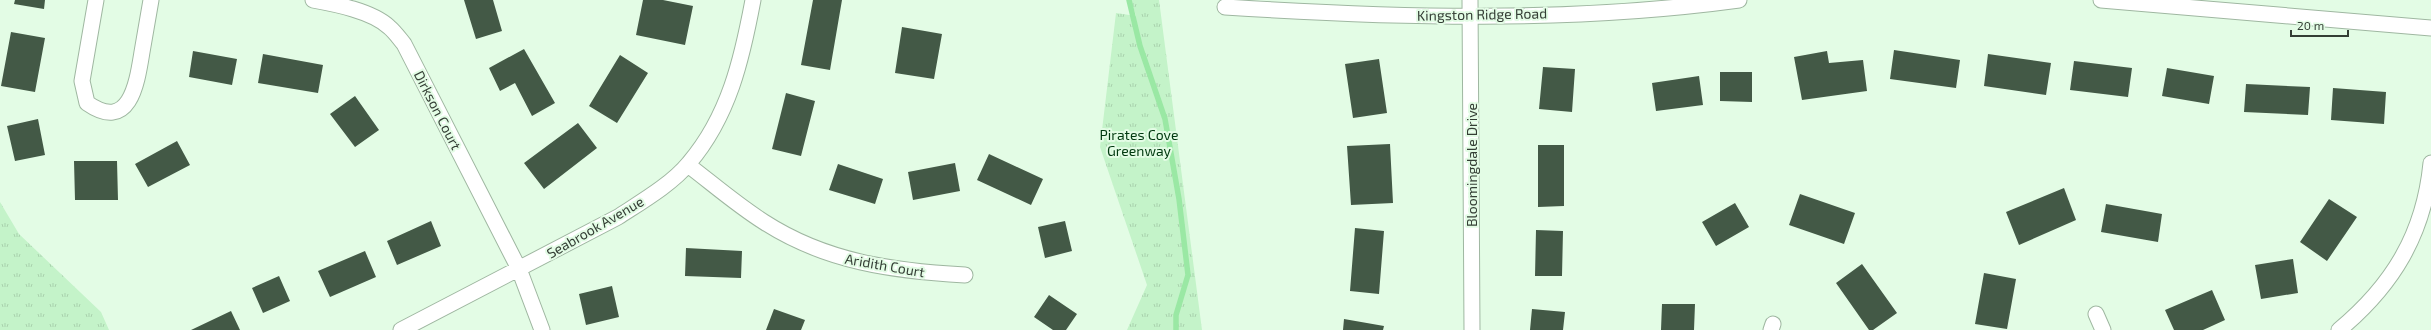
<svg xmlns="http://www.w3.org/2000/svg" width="2431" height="330" viewBox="0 0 2431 330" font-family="'Exo 2',sans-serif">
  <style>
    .park { fill: url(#park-tufts) }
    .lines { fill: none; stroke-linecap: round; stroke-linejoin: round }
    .stream { stroke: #9ae8a4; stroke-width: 5.5 }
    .building { fill: #435946 }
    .minor-casing { stroke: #9fb7a1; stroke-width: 17 }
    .minor { stroke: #fff; stroke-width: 15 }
    .labels { text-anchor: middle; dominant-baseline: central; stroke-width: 4; stroke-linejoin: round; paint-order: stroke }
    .street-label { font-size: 14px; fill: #343e35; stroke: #e3fce5 }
    .park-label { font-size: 14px; fill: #00390f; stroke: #e3fce5 }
  </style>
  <defs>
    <pattern id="park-tufts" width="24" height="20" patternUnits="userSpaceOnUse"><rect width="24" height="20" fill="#c4f3c9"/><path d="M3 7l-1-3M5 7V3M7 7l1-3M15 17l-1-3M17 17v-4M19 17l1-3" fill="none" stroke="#a9d1ad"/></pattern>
  </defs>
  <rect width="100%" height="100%" fill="#e3fce5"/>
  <!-- park -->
  <path class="park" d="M 1131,0 L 1159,0 L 1202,330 L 1127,330 L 1147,285 L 1100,147 L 1116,13 L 1136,16 Z
    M 0,202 L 19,234 L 101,312 L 109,330 L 0,330 Z"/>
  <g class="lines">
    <!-- stream -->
    <path class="stream" d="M 1129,0 L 1140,46 L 1165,119 L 1179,199 L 1188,275 L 1176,315 L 1176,330"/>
  </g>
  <!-- building -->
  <path class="building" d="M 15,0 L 45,0 L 44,9 L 14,4 Z
    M 464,0 L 493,0 L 502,31 L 476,39 Z
    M 643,0 L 663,0 L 693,6 L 685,45 L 636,35 Z
    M 813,0 L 842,0 L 830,70 L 801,65 Z
    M 902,27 L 942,34 L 934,79 L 895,73 Z
    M 11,32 L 45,38 L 35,92 L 1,86 Z
    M 524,49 L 555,103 L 532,116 L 515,83 L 500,91 L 489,68 Z
    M 1894,50 L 1960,60 L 1956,88 L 1890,79 Z
    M 193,51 L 237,59 L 232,85 L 189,77 Z
    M 1827,51 L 1829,63 L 1863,60 L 1867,91 L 1802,100 L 1794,57 Z
    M 263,54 L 323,65 L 318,93 L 258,83 Z
    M 1988,54 L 2051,63 L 2046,95 L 1984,86 Z
    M 620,55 L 648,73 L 617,123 L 589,106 Z
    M 1379,59 L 1387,113 L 1353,118 L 1345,64 Z
    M 2074,61 L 2132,68 L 2128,97 L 2070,90 Z
    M 1543,67 L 1575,69 L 1572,112 L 1539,109 Z
    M 2167,68 L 2214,76 L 2209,104 L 2162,96 Z
    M 1720,72 L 1752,72 L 1752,102 L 1720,101 Z
    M 1699,76 L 1703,105 L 1656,111 L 1652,83 Z
    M 2246,84 L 2310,87 L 2308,115 L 2244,112 Z
    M 2333,88 L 2386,92 L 2384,124 L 2331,120 Z
    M 786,93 L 815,101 L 801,156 L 772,149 Z
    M 355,96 L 379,130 L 355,147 L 330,114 Z
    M 38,119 L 45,155 L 15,161 L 7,126 Z
    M 578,123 L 597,148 L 544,189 L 524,163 Z
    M 177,141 L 190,165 L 148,187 L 135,164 Z
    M 1390,144 L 1393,203 L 1351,205 L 1347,146 Z
    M 1538,145 L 1564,145 L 1564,206 L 1538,207 Z
    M 989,154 L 1043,179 L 1031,205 L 977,180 Z
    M 74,161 L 117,161 L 118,200 L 75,200 Z
    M 955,163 L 960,191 L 913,200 L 908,172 Z
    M 838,164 L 883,179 L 875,204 L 829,190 Z
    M 2064,188 L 2076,220 L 2019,245 L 2006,212 Z
    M 1800,194 L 1855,213 L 1844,244 L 1789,225 Z
    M 2329,199 L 2357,217 L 2327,261 L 2300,242 Z
    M 1735,203 L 1749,227 L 1716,246 L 1702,222 Z
    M 2106,204 L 2162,214 L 2158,242 L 2101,232 Z
    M 431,221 L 441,246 L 397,265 L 387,241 Z
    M 1065,221 L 1072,251 L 1045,258 L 1038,227 Z
    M 1355,228 L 1384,231 L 1379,294 L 1350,291 Z
    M 1536,230 L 1563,231 L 1562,276 L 1535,276 Z
    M 686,248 L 742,251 L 741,278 L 685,276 Z
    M 365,251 L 376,277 L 330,297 L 318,271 Z
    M 2293,259 L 2298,293 L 2261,299 L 2255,265 Z
    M 1862,264 L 1897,313 L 1873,330 L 1869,330 L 1836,283 Z
    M 1984,273 L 2016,279 L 2007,329 L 1975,324 Z
    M 279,276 L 290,301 L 263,313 L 252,288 Z
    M 612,286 L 619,317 L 586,325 L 579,294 Z
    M 2212,290 L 2225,320 L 2203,330 L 2174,330 L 2165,310 Z
    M 1049,295 L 1077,314 L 1066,330 L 1053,330 L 1034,317 Z
    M 1662,304 L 1695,304 L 1694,330 L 1661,330 Z
    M 774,309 L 805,320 L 801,330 L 766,330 Z
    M 1532,309 L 1565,312 L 1563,330 L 1530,330 Z
    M 231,311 L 240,330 L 191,330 Z
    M 1344,319 L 1384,326 L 1383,330 L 1343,330 Z"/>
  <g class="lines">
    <!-- minor casing -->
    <g class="minor-casing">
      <path id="minor" d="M 96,0 L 82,81 L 87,103 C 130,133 137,83 142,52 C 145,35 148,17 151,0
        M 313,0 C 335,4 372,11 389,27 C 395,32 399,38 404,44 L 519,269 L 542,330
        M 1470,0 L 1472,330
        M 2101,0 L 2431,28
        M 1225,7 C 1396,18 1569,23 1739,0
        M 688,165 C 713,184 737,205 764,222 C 826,262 893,271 965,275
        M 2096,314 L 2103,330
        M 401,330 L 618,217 C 641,202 672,184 689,163 C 729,116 742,59 753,0
        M 1771,330 L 1773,324
        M 2339,330 C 2393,285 2424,234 2431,163"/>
    </g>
    <!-- minor -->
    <use href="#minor" class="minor"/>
  </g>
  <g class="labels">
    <!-- street labels -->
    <g class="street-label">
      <text transform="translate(1482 14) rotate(-1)">Kingston Ridge Road</text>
      <text transform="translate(438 110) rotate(63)">Dirkson Court</text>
      <text transform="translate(1471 165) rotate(-90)">Bloomingdale Drive</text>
      <text transform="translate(595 227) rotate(-30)">Seabrook Avenue</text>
      <text transform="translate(885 265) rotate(10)">Aridith Court</text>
    </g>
    <!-- park labels -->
    <g class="park-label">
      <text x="1139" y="134">Pirates Cove<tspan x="1139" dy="16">Greenway</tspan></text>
    </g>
  </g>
  <!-- scale -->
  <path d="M2291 30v6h57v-6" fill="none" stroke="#343e35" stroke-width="2"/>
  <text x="2297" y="30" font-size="12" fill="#343e35" stroke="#e3fce5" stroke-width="3" paint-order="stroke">20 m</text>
</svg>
